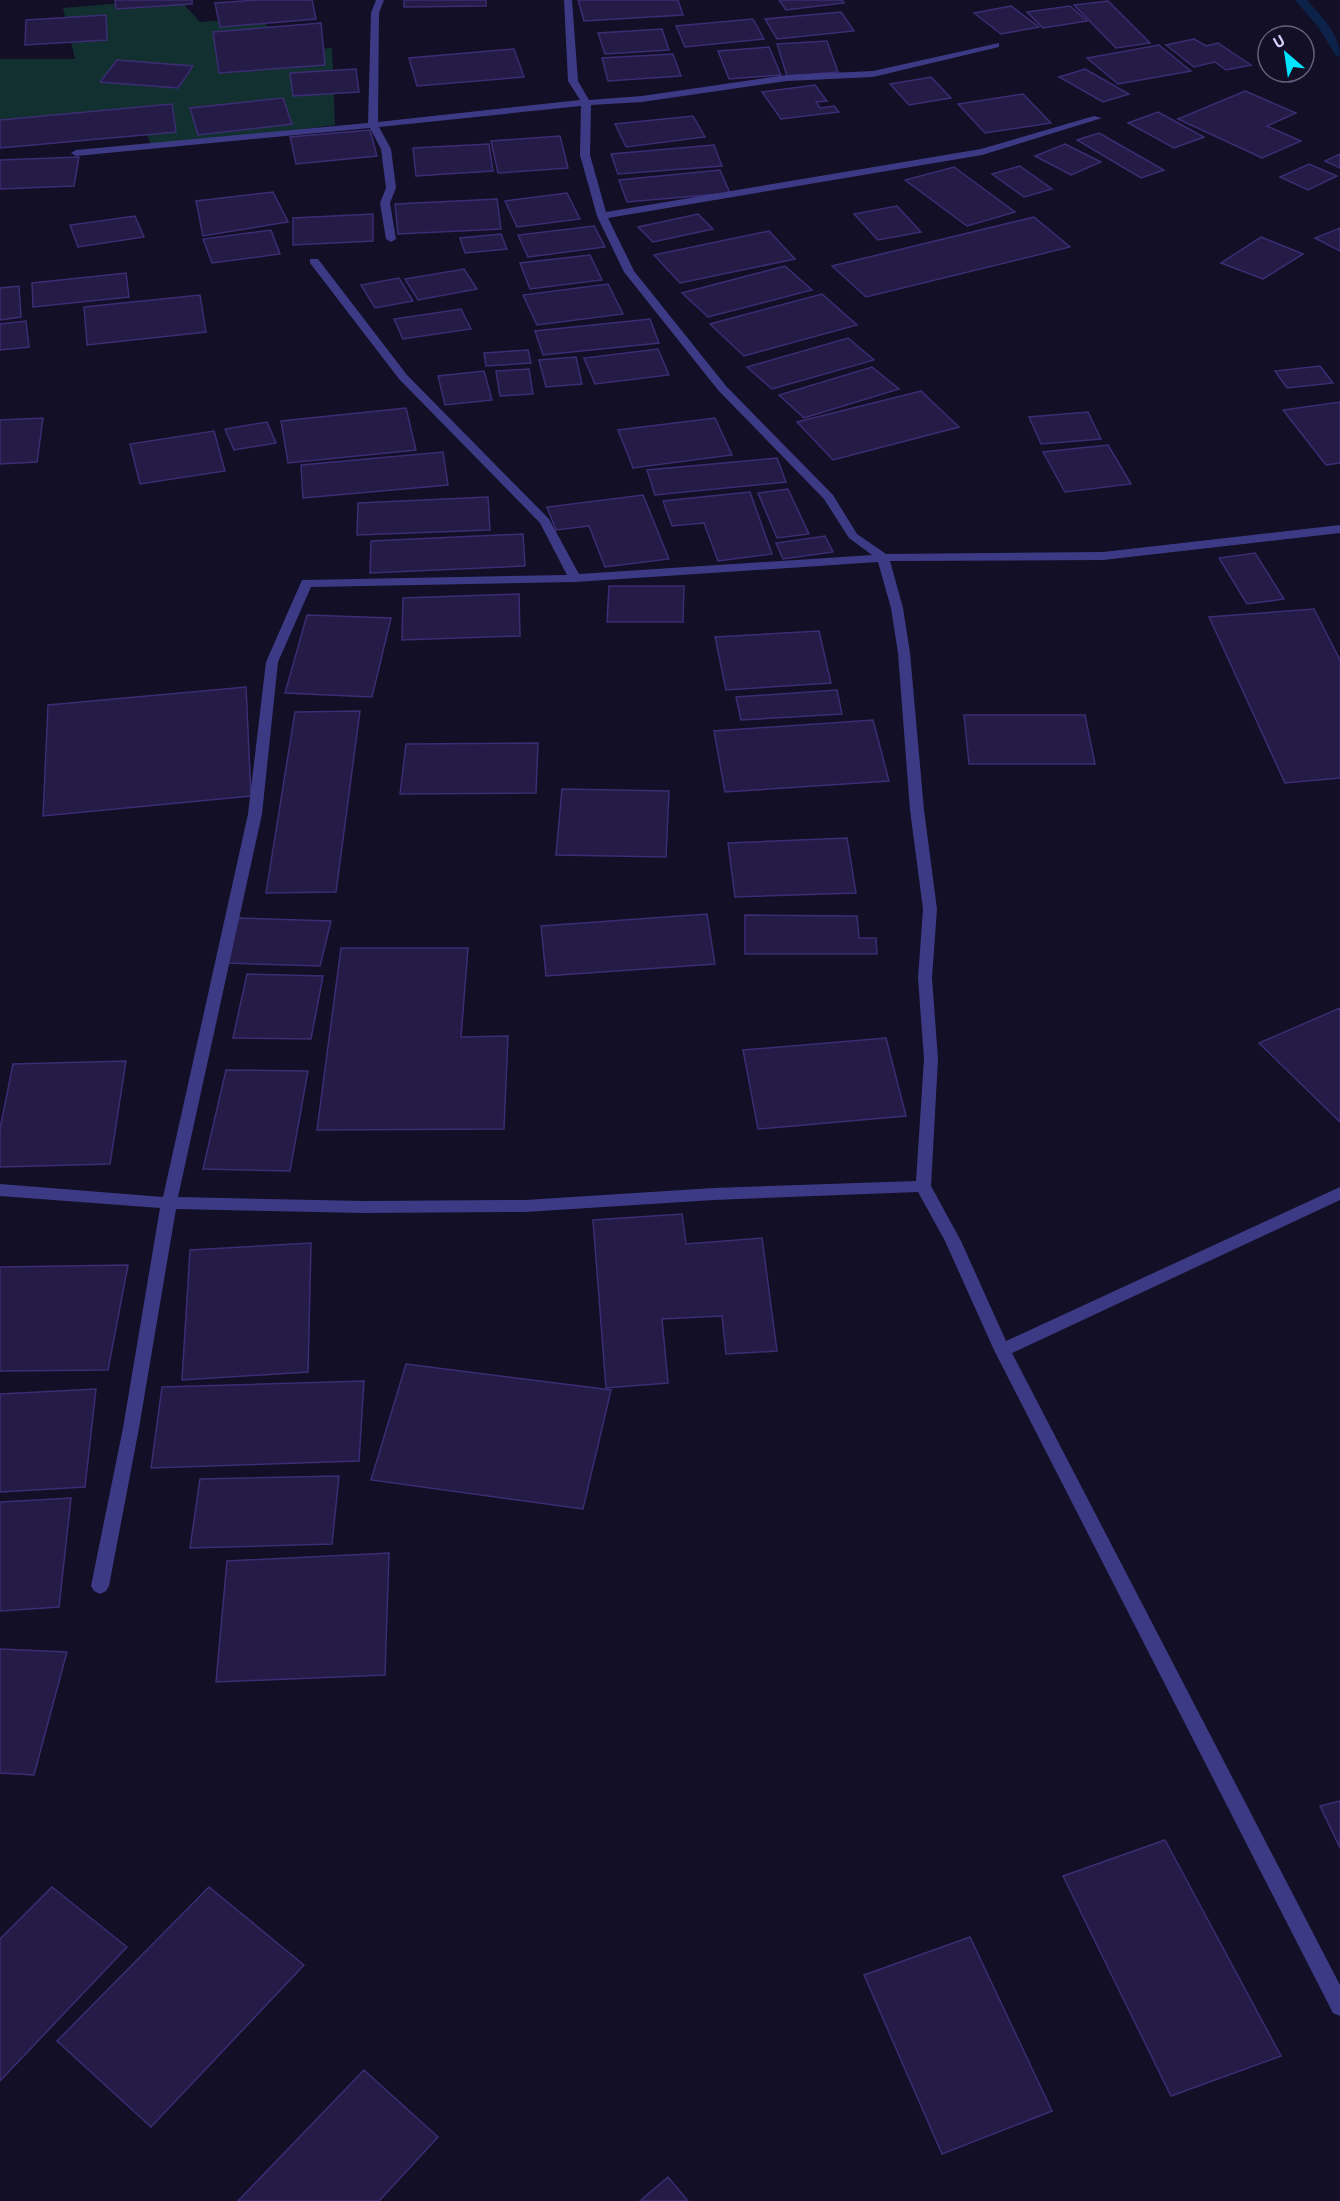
<svg xmlns="http://www.w3.org/2000/svg" width="1340" height="2201" viewBox="0 0 1340 2201" font-family="'Titillium Web',sans-serif">
  <style>
    .green { fill: #12302f }
    .lines { fill: none; stroke-linecap: round; stroke-linejoin: round }
    .stream { fill: #0c2248; fill-rule: evenodd }
    .building { fill: #241b47; stroke: #3b2d73; stroke-width: 1.5 }
    .street { fill: #3d3a85; fill-rule: evenodd }
  </style>
  <rect width="100%" height="100%" fill="#130f26"/>
  <!-- green -->
  <path class="green" d="M 159,0 L 180,0 L 200,22 L 262,17 L 281,51 L 332,48 L 335,125 L 152,148 L 147,134 L 0,141 L 0,59 L 75,59 L 63,8 Z"/>
  <g class="lines">
    <!-- stream -->
    <path class="stream" d="M 1295,0 L 1307,0 C 1322,17 1340,34 1340,57 L 1336,56 L 1319,28 Z"/>
  </g>
  <!-- building -->
  <path class="building" d="M 115,0 L 192,0 L 192,4 L 116,9 Z
    M 257,0 L 312,0 L 316,19 L 220,27 L 215,3 Z
    M 404,0 L 486,0 L 486,6 L 404,7 Z
    M 578,0 L 678,0 L 683,15 L 584,21 Z
    M 779,0 L 842,0 L 844,3 L 786,10 Z
    M 1108,1 L 1150,43 L 1116,48 L 1074,5 Z
    M 1011,6 L 1039,27 L 1001,34 L 974,13 Z
    M 1070,6 L 1087,21 L 1043,28 L 1027,12 Z
    M 841,12 L 854,31 L 777,39 L 765,19 Z
    M 106,15 L 107,40 L 25,45 L 26,20 Z
    M 753,19 L 764,39 L 685,47 L 676,26 Z
    M 321,23 L 325,65 L 219,73 L 213,32 Z
    M 662,29 L 669,50 L 605,54 L 598,33 Z
    M 1194,39 L 1206,46 L 1218,43 L 1251,65 L 1226,70 L 1215,62 L 1194,67 L 1166,45 Z
    M 827,41 L 838,72 L 787,76 L 777,44 Z
    M 1159,45 L 1191,71 L 1118,84 L 1087,58 Z
    M 769,47 L 781,75 L 729,79 L 718,51 Z
    M 514,49 L 524,77 L 417,86 L 409,58 Z
    M 673,54 L 681,76 L 608,81 L 602,58 Z
    M 117,60 L 193,66 L 178,88 L 100,82 Z
    M 356,69 L 359,92 L 293,96 L 290,73 Z
    M 1085,69 L 1129,94 L 1103,102 L 1059,77 Z
    M 931,77 L 951,98 L 909,105 L 890,84 Z
    M 815,85 L 827,101 L 816,102 L 820,108 L 834,106 L 839,112 L 781,119 L 762,92 Z
    M 1245,91 L 1296,113 L 1267,126 L 1301,141 L 1262,158 L 1178,119 Z
    M 1023,94 L 1051,123 L 985,133 L 958,104 Z
    M 283,98 L 292,124 L 198,135 L 190,108 Z
    M 172,104 L 176,132 L 0,148 L 0,120 Z
    M 1158,112 L 1204,137 L 1174,148 L 1128,123 Z
    M 693,116 L 705,137 L 626,147 L 615,124 Z
    M 370,130 L 377,156 L 296,164 L 290,137 Z
    M 1099,133 L 1164,170 L 1141,178 L 1077,140 Z
    M 560,136 L 568,168 L 498,173 L 491,141 Z
    M 489,144 L 493,171 L 416,176 L 413,148 Z
    M 1065,144 L 1101,162 L 1071,175 L 1035,156 Z
    M 714,145 L 722,166 L 618,174 L 611,154 Z
    M 1340,154 L 1340,168 L 1325,161 Z
    M 79,157 L 74,186 L 0,189 L 0,160 Z
    M 1309,164 L 1337,176 L 1308,190 L 1280,177 Z
    M 1020,166 L 1052,189 L 1024,197 L 992,174 Z
    M 954,167 L 1015,212 L 967,226 L 905,180 Z
    M 720,170 L 730,193 L 627,202 L 619,180 Z
    M 273,192 L 288,222 L 203,236 L 196,201 Z
    M 567,193 L 580,219 L 517,227 L 505,201 Z
    M 497,199 L 501,229 L 398,234 L 395,204 Z
    M 897,206 L 921,232 L 878,240 L 854,214 Z
    M 373,214 L 373,241 L 293,245 L 293,218 Z
    M 698,214 L 713,229 L 653,242 L 638,227 Z
    M 135,216 L 144,237 L 78,247 L 70,225 Z
    M 1034,217 L 1070,247 L 866,297 L 832,266 Z
    M 594,226 L 605,247 L 528,257 L 518,235 Z
    M 1340,228 L 1340,251 L 1315,238 Z
    M 271,230 L 280,254 L 212,263 L 203,239 Z
    M 769,231 L 795,259 L 680,283 L 654,255 Z
    M 501,234 L 507,249 L 465,253 L 460,238 Z
    M 1261,237 L 1303,254 L 1263,279 L 1221,263 Z
    M 590,255 L 602,280 L 530,289 L 520,263 Z
    M 785,266 L 812,290 L 708,317 L 682,293 Z
    M 464,269 L 477,289 L 418,300 L 405,279 Z
    M 126,273 L 129,297 L 33,307 L 32,283 Z
    M 399,278 L 413,301 L 375,308 L 361,285 Z
    M 608,284 L 623,314 L 537,325 L 523,295 Z
    M 19,286 L 21,317 L 0,320 L 0,288 Z
    M 822,294 L 857,325 L 744,356 L 710,324 Z
    M 200,295 L 206,332 L 87,345 L 84,307 Z
    M 461,309 L 471,329 L 403,339 L 394,319 Z
    M 650,319 L 659,343 L 543,355 L 535,331 Z
    M 26,321 L 29,347 L 0,350 L 0,324 Z
    M 848,338 L 874,360 L 772,389 L 747,367 Z
    M 658,349 L 669,375 L 595,384 L 584,358 Z
    M 528,350 L 531,363 L 486,366 L 484,353 Z
    M 576,357 L 582,384 L 546,387 L 539,360 Z
    M 1320,366 L 1333,383 L 1287,388 L 1275,371 Z
    M 872,367 L 899,389 L 804,418 L 779,395 Z
    M 529,369 L 533,394 L 500,396 L 496,371 Z
    M 484,371 L 492,400 L 445,405 L 438,376 Z
    M 921,391 L 959,427 L 833,460 L 797,422 Z
    M 1340,402 L 1340,463 L 1326,465 L 1283,410 Z
    M 406,408 L 416,450 L 288,463 L 281,421 Z
    M 1088,412 L 1101,439 L 1041,444 L 1029,417 Z
    M 43,418 L 37,462 L 0,464 L 0,420 Z
    M 715,418 L 732,455 L 633,468 L 618,430 Z
    M 267,422 L 276,443 L 234,450 L 225,429 Z
    M 214,431 L 225,471 L 140,484 L 130,444 Z
    M 1108,445 L 1131,484 L 1065,492 L 1043,452 Z
    M 443,452 L 448,485 L 303,498 L 301,465 Z
    M 777,458 L 786,482 L 655,495 L 647,470 Z
    M 788,489 L 809,534 L 777,538 L 758,493 Z
    M 750,492 L 772,554 L 718,561 L 704,523 L 672,526 L 663,501 Z
    M 643,495 L 669,559 L 605,567 L 589,526 L 556,530 L 547,507 Z
    M 488,497 L 490,530 L 357,535 L 358,503 Z
    M 523,534 L 525,566 L 370,573 L 371,541 Z
    M 825,536 L 833,552 L 783,559 L 776,543 Z
    M 1255,553 L 1284,599 L 1247,604 L 1219,558 Z
    M 609,586 L 684,586 L 683,622 L 607,622 Z
    M 519,594 L 520,636 L 402,640 L 403,598 Z
    M 1314,609 L 1340,660 L 1340,778 L 1285,783 L 1209,617 Z
    M 307,615 L 391,618 L 372,697 L 285,693 Z
    M 819,631 L 831,683 L 726,690 L 715,637 Z
    M 246,687 L 251,796 L 43,816 L 48,705 Z
    M 837,690 L 842,714 L 741,720 L 736,697 Z
    M 360,711 L 336,892 L 266,893 L 295,712 Z
    M 964,715 L 1085,715 L 1095,764 L 969,764 Z
    M 873,720 L 889,781 L 725,792 L 714,731 Z
    M 538,743 L 536,793 L 400,794 L 406,744 Z
    M 562,789 L 669,791 L 666,857 L 556,855 Z
    M 847,838 L 856,893 L 735,897 L 728,843 Z
    M 707,914 L 715,964 L 546,976 L 541,926 Z
    M 745,915 L 857,916 L 859,938 L 876,938 L 877,954 L 745,954 Z
    M 238,918 L 331,921 L 320,966 L 226,963 Z
    M 341,948 L 468,948 L 461,1037 L 508,1036 L 504,1129 L 317,1130 Z
    M 247,974 L 323,976 L 311,1039 L 233,1038 Z
    M 1340,1008 L 1340,1122 L 1259,1043 Z
    M 886,1038 L 906,1116 L 758,1129 L 743,1050 Z
    M 126,1061 L 110,1164 L 0,1167 L 0,1129 L 13,1064 Z
    M 226,1070 L 308,1071 L 290,1171 L 203,1169 Z
    M 682,1214 L 686,1244 L 762,1238 L 777,1351 L 726,1354 L 722,1316 L 662,1319 L 668,1383 L 606,1388 L 593,1220 Z
    M 311,1243 L 308,1372 L 182,1380 L 190,1250 Z
    M 128,1265 L 108,1370 L 0,1371 L 0,1267 Z
    M 406,1364 L 611,1390 L 583,1509 L 371,1480 Z
    M 364,1381 L 359,1461 L 151,1468 L 162,1387 Z
    M 96,1389 L 85,1487 L 0,1492 L 0,1394 Z
    M 339,1476 L 332,1544 L 190,1548 L 200,1479 Z
    M 71,1498 L 59,1607 L 0,1611 L 0,1502 Z
    M 389,1553 L 385,1675 L 216,1682 L 227,1561 Z
    M 0,1649 L 67,1652 L 34,1775 L 0,1773 Z
    M 1340,1801 L 1340,1848 L 1320,1806 Z
    M 1165,1840 L 1281,2056 L 1171,2096 L 1063,1876 Z
    M 52,1887 L 127,1947 L 0,2081 L 0,1939 Z
    M 209,1887 L 304,1965 L 151,2127 L 57,2041 Z
    M 970,1937 L 1052,2111 L 942,2154 L 864,1975 Z
    M 364,2070 L 438,2137 L 379,2201 L 238,2201 Z
    M 668,2177 L 688,2201 L 640,2201 Z"/>
  <g class="lines">
    <!-- street -->
    <path class="street" d="M 376,0 L 384,0 L 379,13 L 378,122 L 580,100 L 568,81 L 564,0 L 572,0 L 578,81 L 589,100 L 642,96 L 787,75 L 873,71 L 999,43 L 999,47 L 873,77 L 787,81 L 642,102 L 591,105 L 590,155 L 606,212 L 981,149 L 1094,116 L 1102,118 L 982,155 L 608,218 L 634,271 L 726,386 L 833,495 L 857,534 L 886,554 L 1103,552 L 1340,525 L 1340,533 L 1103,560 L 890,561 L 903,608 L 910,653 L 924,810 L 937,909 L 932,978 L 938,1059 L 931,1186 L 961,1241 L 1006,1341 L 1340,1187 L 1340,1200 L 1012,1353 L 1340,1985 L 1340,2016 L 1333,2013 L 994,1350 L 945,1241 L 918,1192 L 714,1200 L 525,1212 L 364,1213 L 176,1209 L 139,1428 L 109,1586 L 106,1591 L 100,1594 L 94,1591 L 91,1586 L 123,1428 L 160,1208 L 0,1196 L 0,1184 L 163,1197 L 248,814 L 266,662 L 302,580 L 567,575 L 540,523 L 399,379 L 310,263 L 310,259 L 318,259 L 407,375 L 549,519 L 579,574 L 872,555 L 849,538 L 824,499 L 718,390 L 624,272 L 597,216 L 580,155 L 581,106 L 379,127 L 391,149 L 396,188 L 390,203 L 396,239 L 391,242 L 386,239 L 380,203 L 386,188 L 381,149 L 370,128 L 76,156 L 71,153 L 76,150 L 368,123 L 371,13 ZM 878,562 L 891,608 L 898,653 L 910,810 L 923,909 L 918,978 L 924,1059 L 916,1181 L 714,1188 L 525,1200 L 364,1201 L 178,1197 L 262,814 L 278,662 L 311,587 L 575,582 Z"/>
  </g>
  <!-- north arrow -->
  <g transform="translate(1286 54) rotate(331)"><circle r="28" fill="#130f26" stroke="#625e7d" stroke-width="1.5"/>
  <path d="M0-4.5L10 22L0 15L-10 22Z" fill="#00e5ff"/>
  <text y="-9" font-size="16" font-weight="bold" text-anchor="middle" fill="#d9d4ff">U</text>
  </g>
</svg>
